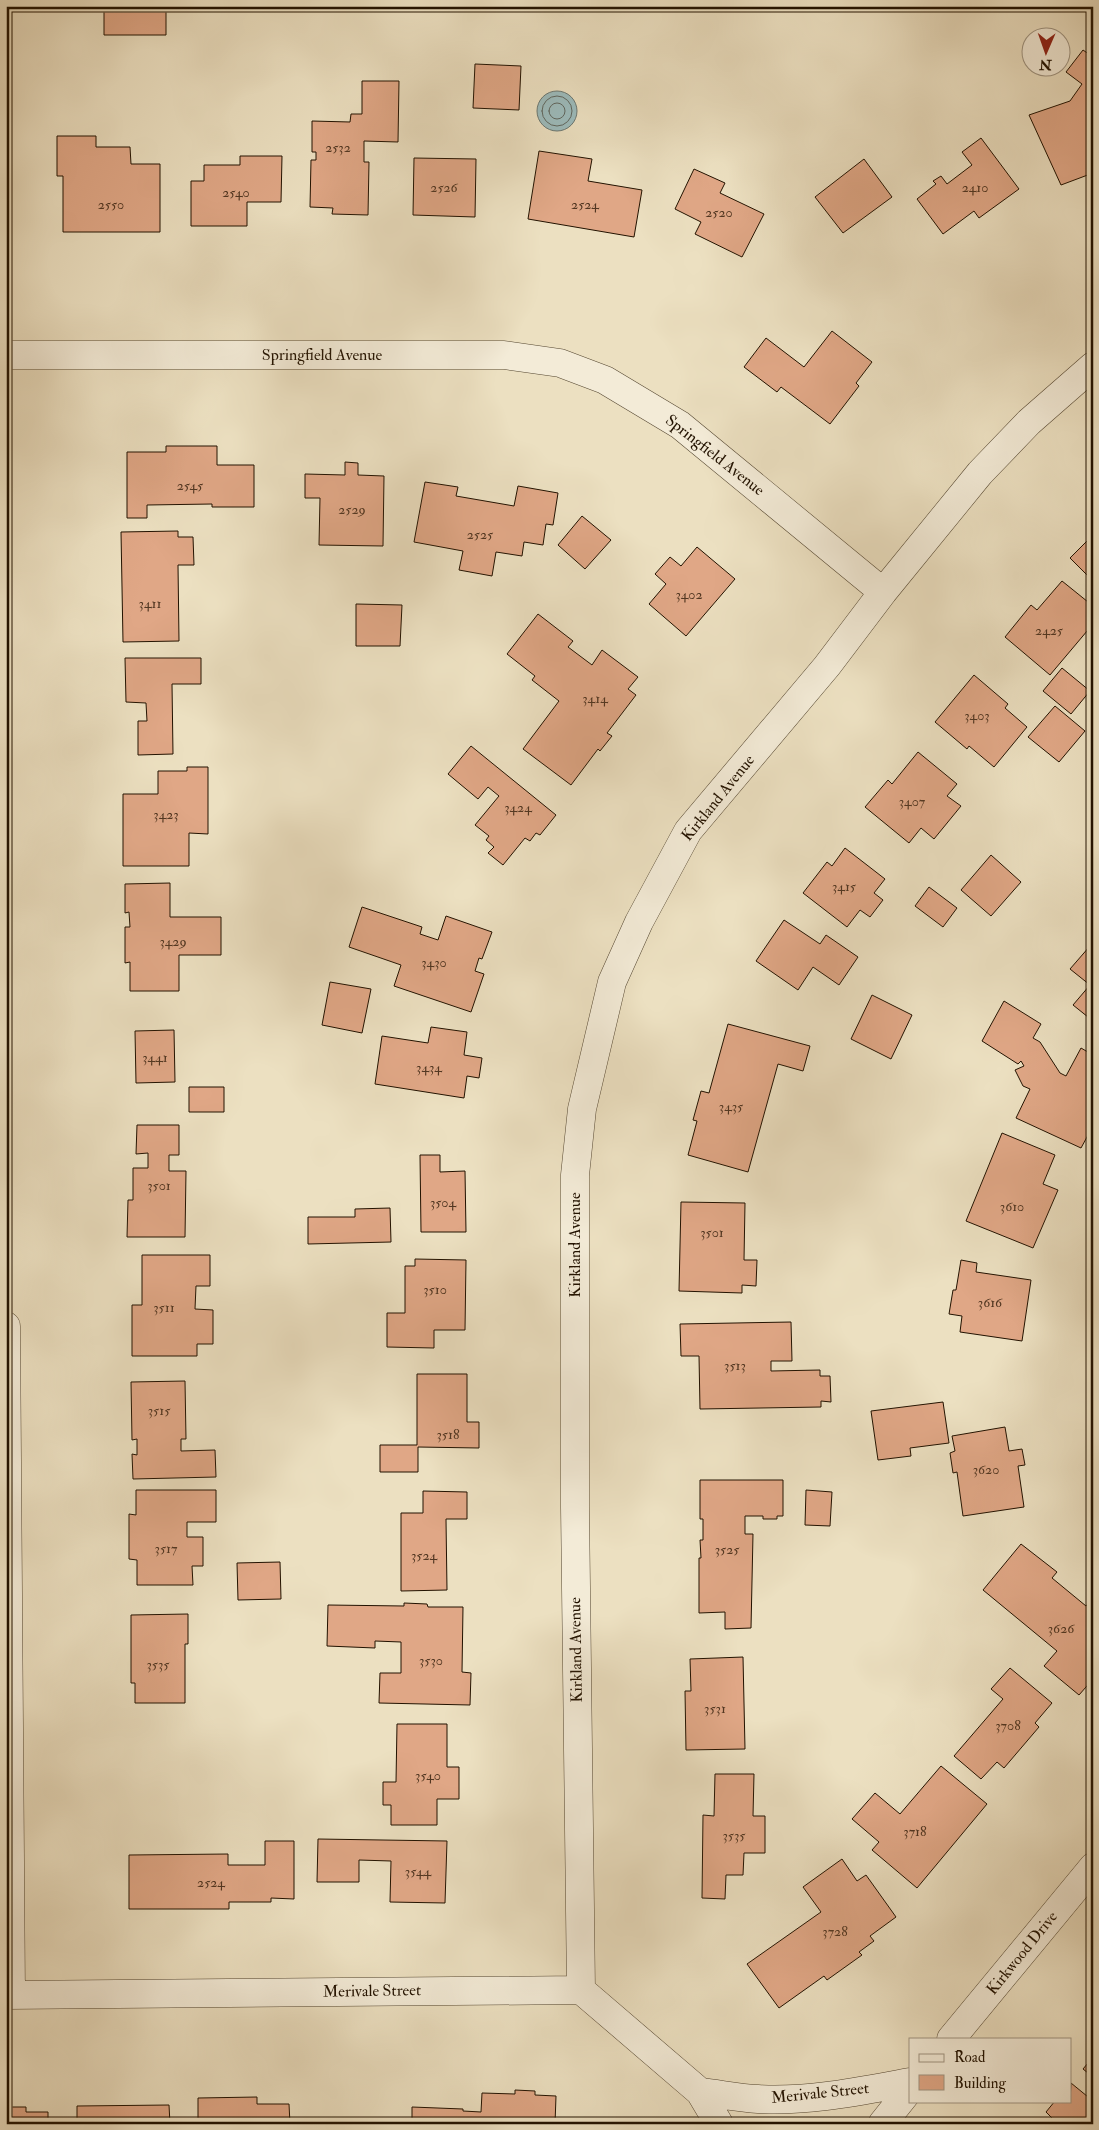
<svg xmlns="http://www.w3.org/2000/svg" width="1099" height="2130" viewBox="0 0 1099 2130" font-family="'IM FELL Double Pica',serif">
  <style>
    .water { fill: #9cbbbc; stroke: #6b7771 }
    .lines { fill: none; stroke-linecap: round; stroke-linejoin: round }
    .shore { stroke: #5f665e; stroke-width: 1 }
    .building { fill: #e0a786; stroke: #221200 }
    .minor-casing { stroke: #544630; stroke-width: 29 }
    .minor { stroke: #f3ebd7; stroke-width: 28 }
    .labels { text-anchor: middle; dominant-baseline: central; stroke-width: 4.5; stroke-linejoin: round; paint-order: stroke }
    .number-label { font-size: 14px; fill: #523722 }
    .street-label { font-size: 16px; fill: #221200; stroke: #f3ebd7 }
  </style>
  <rect width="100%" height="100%" fill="#ece0c1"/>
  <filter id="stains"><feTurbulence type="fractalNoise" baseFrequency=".004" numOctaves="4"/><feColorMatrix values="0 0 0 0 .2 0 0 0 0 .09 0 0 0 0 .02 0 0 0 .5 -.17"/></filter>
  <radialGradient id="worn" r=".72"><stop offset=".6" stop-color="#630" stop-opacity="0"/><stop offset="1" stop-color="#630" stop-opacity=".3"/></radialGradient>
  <!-- water -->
  <path class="water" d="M537 111a20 20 0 1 1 40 0a20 20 0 1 1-40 0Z"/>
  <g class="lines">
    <!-- shore -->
    <path class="shore" d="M542 111a15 15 0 1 1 30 0a15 15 0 1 1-30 0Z
      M549 111a8 8 0 1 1 16 0a8 8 0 1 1-16 0Z"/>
  </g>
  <!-- building -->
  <path class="building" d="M 104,6 L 166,6 L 166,35 L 104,35 Z
    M 1083,50 L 1093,57 L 1093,173 L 1061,185 L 1029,115 L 1070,101 L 1082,84 L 1066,72 Z
    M 475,64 L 521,66 L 519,110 L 473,108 Z
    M 362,81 L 399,81 L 398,142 L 364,141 L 364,162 L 369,162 L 368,215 L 332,214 L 333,208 L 310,207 L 311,160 L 316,160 L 316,152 L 312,152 L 312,121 L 350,122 L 351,114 L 362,114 Z
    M 57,136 L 96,136 L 96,147 L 130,147 L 131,164 L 160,164 L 160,232 L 63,232 L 63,176 L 57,176 Z
    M 981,138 L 1019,189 L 979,218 L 974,211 L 943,234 L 917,199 L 936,184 L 933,181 L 941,176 L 947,184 L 972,165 L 962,152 Z
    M 539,151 L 592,159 L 588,181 L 642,190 L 634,237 L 528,219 Z
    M 240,156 L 282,156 L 281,202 L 247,202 L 247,226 L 191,226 L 191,181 L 204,181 L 204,165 L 240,165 Z
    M 414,158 L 476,159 L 475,217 L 413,215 Z
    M 864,159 L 892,197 L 843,233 L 815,197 Z
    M 694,169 L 725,183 L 720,193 L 764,214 L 742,257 L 695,234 L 701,222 L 675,209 Z
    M 832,331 L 872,362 L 856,383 L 859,386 L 830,424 L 781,387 L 777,392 L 744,367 L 766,338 L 804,367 Z
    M 166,446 L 217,446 L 217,465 L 254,465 L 254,507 L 212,507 L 212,504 L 147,505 L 147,518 L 127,518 L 127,452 L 166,452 Z
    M 345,462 L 358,463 L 358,475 L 384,476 L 383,546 L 319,545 L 320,498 L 305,498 L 305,474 L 345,475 Z
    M 425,482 L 458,487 L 456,496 L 514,506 L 518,486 L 558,493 L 553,525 L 546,524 L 543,545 L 524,542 L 522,556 L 496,552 L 492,576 L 459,570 L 463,551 L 414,542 Z
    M 582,516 L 611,540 L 585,569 L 558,545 Z
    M 178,531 L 178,537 L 193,537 L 194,565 L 178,565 L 179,641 L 123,642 L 121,532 Z
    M 1093,535 L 1093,581 L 1070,558 Z
    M 697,547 L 735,579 L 686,636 L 649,604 L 666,584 L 655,574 L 670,557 L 681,566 Z
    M 1062,581 L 1093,606 L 1093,624 L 1050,675 L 1005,637 L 1031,605 L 1037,610 Z
    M 356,604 L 402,605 L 400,646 L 356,646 Z
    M 538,614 L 573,641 L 568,647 L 592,665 L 602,650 L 638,677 L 628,689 L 636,695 L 607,733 L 612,736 L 600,751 L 598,749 L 571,785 L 523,749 L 559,701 L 532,680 L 535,676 L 507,654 Z
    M 125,658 L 201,658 L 201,684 L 172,684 L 173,754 L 138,755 L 138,721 L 147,721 L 146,703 L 126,702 Z
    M 1062,668 L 1090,691 L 1071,714 L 1043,691 Z
    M 974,675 L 1008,704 L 1005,708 L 1027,727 L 994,767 L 969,746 L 967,749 L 935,722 Z
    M 1055,706 L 1085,731 L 1059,762 L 1028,737 Z
    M 471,746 L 556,815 L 540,835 L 536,833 L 530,841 L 525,838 L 503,865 L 488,853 L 494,847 L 486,840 L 489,836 L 475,825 L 499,796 L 488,787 L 478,799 L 448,774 Z
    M 918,752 L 957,784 L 947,796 L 961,806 L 934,839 L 921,828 L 909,843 L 865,807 L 888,780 L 892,784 Z
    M 187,767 L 208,767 L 208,834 L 189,833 L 189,866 L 123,866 L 123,794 L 158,794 L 158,771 L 187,771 Z
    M 845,848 L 885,879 L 874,893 L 883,900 L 870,917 L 860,910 L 847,927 L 803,893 L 827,862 L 832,866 Z
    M 991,855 L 1021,882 L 991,916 L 961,890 Z
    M 170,883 L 170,917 L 221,917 L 221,955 L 179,955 L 179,991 L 130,991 L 130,962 L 125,963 L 125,927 L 130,927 L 129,912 L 125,913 L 125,884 Z
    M 929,887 L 957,908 L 943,927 L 915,906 Z
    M 362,907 L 422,927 L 420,934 L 438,940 L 446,916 L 492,932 L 482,959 L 479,958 L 475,971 L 484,974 L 471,1012 L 394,986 L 401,965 L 349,947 Z
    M 784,920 L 820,944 L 826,935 L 858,957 L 839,985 L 813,967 L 798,990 L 756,961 Z
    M 1090,946 L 1093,948 L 1093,1021 L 1073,1005 L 1090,985 L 1070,969 Z
    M 330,982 L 371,989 L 362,1033 L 322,1025 Z
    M 872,995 L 912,1015 L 891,1059 L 851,1039 Z
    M 1004,1001 L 1041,1024 L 1033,1038 L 1040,1042 L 1060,1073 L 1066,1076 L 1081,1048 L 1093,1055 L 1093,1126 L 1081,1148 L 1016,1118 L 1030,1089 L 1023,1086 L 1015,1070 L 1024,1066 L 1021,1061 L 1018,1064 L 982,1041 Z
    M 728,1024 L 810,1046 L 803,1071 L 778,1064 L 748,1172 L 688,1155 L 697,1121 L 693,1120 L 701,1091 L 709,1093 Z
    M 431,1027 L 467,1032 L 464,1055 L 482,1058 L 479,1078 L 467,1076 L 464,1098 L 375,1084 L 382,1036 L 428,1043 Z
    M 174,1030 L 175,1082 L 136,1083 L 135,1031 Z
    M 189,1087 L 224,1087 L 224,1112 L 189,1112 Z
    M 137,1125 L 179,1125 L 179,1155 L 169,1155 L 169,1171 L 186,1171 L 185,1237 L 127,1237 L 128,1200 L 133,1200 L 133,1168 L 148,1168 L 148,1153 L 136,1154 Z
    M 1002,1133 L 1055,1155 L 1043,1184 L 1058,1190 L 1033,1248 L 966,1221 Z
    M 420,1155 L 440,1155 L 440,1172 L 465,1171 L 466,1232 L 421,1232 Z
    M 681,1202 L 745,1203 L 744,1260 L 757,1260 L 756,1286 L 742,1285 L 742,1293 L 679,1291 Z
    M 390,1208 L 391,1242 L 308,1244 L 308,1217 L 355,1217 L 355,1209 Z
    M 142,1255 L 210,1255 L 210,1286 L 196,1286 L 195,1309 L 213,1310 L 213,1344 L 197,1344 L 197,1356 L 132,1356 L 132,1305 L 142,1305 Z
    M 415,1259 L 466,1260 L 465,1330 L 434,1330 L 434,1348 L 387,1347 L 387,1313 L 405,1313 L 405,1266 L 415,1266 Z
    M 961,1260 L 977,1263 L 976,1272 L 1031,1280 L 1022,1341 L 960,1332 L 962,1316 L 949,1314 L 953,1290 L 956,1290 Z
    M 791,1322 L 792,1361 L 771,1361 L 771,1371 L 820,1370 L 820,1376 L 830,1376 L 831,1402 L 821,1401 L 821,1407 L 700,1409 L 699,1356 L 681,1356 L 680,1324 Z
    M 417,1374 L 467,1374 L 467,1422 L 479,1422 L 479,1448 L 418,1447 L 418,1472 L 380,1472 L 380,1445 L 417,1445 Z
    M 185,1381 L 186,1439 L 181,1439 L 181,1451 L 215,1450 L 216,1477 L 133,1479 L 132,1454 L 137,1455 L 137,1439 L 132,1440 L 131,1382 Z
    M 943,1402 L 949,1443 L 910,1448 L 911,1456 L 878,1460 L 871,1411 Z
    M 1005,1427 L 1009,1451 L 1022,1449 L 1025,1465 L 1018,1466 L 1024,1507 L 963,1516 L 957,1472 L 953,1473 L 950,1453 L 955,1451 L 952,1436 Z
    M 700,1480 L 783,1480 L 783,1516 L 777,1516 L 777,1519 L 763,1519 L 763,1516 L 745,1516 L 745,1534 L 753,1534 L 751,1628 L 725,1629 L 725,1612 L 699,1613 L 699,1558 L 701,1558 L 700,1540 L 703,1540 L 703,1519 L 700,1519 Z
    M 136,1490 L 216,1490 L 216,1522 L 187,1522 L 187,1537 L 203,1537 L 203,1566 L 192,1566 L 193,1585 L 137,1585 L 137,1560 L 129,1559 L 129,1514 L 136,1515 Z
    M 806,1490 L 832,1492 L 830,1526 L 805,1525 Z
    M 423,1491 L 467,1492 L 467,1519 L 446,1519 L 447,1590 L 401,1591 L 401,1513 L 423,1513 Z
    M 1021,1544 L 1057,1572 L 1052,1578 L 1086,1606 L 1093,1598 L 1093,1679 L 1079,1695 L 1044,1666 L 1057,1651 L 983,1590 Z
    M 280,1562 L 281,1599 L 238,1600 L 237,1563 Z
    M 404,1603 L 427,1604 L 428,1607 L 463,1607 L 462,1672 L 471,1673 L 470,1705 L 379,1703 L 380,1673 L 401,1673 L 401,1642 L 375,1641 L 375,1648 L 327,1646 L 328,1605 L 404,1606 Z
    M 188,1614 L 188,1644 L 185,1644 L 185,1703 L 135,1703 L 135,1683 L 131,1683 L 131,1615 Z
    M 743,1657 L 745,1749 L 686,1750 L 685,1691 L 691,1691 L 690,1659 Z
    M 1010,1668 L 1052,1703 L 1035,1723 L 1039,1727 L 1004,1768 L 997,1762 L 981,1779 L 954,1756 L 1003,1699 L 991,1689 Z
    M 397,1724 L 447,1724 L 447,1767 L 459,1767 L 459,1799 L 437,1799 L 437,1825 L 391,1825 L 391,1805 L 383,1805 L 383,1782 L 396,1782 Z
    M 941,1766 L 987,1804 L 917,1888 L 872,1850 L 879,1842 L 852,1819 L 875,1793 L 900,1814 Z
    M 715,1774 L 754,1774 L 753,1816 L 765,1816 L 765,1853 L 744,1853 L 743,1875 L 726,1875 L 725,1899 L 702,1898 L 703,1815 L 714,1816 Z
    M 318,1839 L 447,1841 L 445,1903 L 390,1902 L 391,1861 L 359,1860 L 359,1882 L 317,1882 Z
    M 265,1841 L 294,1841 L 294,1899 L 271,1898 L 271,1902 L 229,1902 L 229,1909 L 129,1909 L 129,1855 L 228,1854 L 228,1865 L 265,1865 Z
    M 842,1859 L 857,1881 L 866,1875 L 896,1917 L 870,1936 L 874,1941 L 859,1952 L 862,1955 L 827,1980 L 824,1976 L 779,2008 L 747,1964 L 821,1912 L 803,1887 Z
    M 1093,2057 L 1093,2077 L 1083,2069 Z
    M 1071,2083 L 1093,2101 L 1093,2124 L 1047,2124 L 1052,2118 L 1046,2112 L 1055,2101 L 1070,2101 Z
    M 515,2090 L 535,2091 L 535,2095 L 556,2096 L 555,2124 L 412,2124 L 412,2107 L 463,2109 L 463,2111 L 481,2112 L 482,2093 L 515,2094 Z
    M 257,2097 L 257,2104 L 289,2104 L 290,2124 L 198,2124 L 198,2098 Z
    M 169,2105 L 170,2124 L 77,2124 L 77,2106 Z
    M 6,2107 L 26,2107 L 26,2112 L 48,2112 L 48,2124 L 6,2124 Z"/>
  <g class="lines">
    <!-- minor casing -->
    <g class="minor-casing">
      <path id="minor" d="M 6,355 L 504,355 L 560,363 L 605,380 L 680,425 L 883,592
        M 6,1326 L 11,1995
        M 581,1990 L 575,1507 L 575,1175 L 582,1109 L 612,982 L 639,922 L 688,831 L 827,666 L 883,592 L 980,473 L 1029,422 L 1093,366
        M 6,1995 L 581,1990 L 700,2092 L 719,2124
        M 951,2039 L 1093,1867
        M 700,2092 C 719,2094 739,2098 758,2099 C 809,2102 860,2091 910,2082
        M 882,2124 L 910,2089"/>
    </g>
    <!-- minor -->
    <use href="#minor" class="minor"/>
  </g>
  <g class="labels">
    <!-- number labels -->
    <g class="number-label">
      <text x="338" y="147">2532</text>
      <text x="444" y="187">2526</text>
      <text x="975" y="187">2410</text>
      <text x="236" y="192">2540</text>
      <text x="111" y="204">2550</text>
      <text x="585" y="204">2524</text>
      <text x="719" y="212">2520</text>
      <text x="190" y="485">2545</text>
      <text x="352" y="509">2529</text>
      <text x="480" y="534">2525</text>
      <text x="689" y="594">3402</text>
      <text x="150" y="603">3411</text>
      <text x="1049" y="630">2425</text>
      <text x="595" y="698">3414</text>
      <text x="977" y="715">3403</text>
      <text x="912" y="801">3407</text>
      <text x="518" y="807">3424</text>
      <text x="166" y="814">3423</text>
      <text x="844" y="886">3415</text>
      <text x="173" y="941">3429</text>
      <text x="434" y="962">3430</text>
      <text x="155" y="1057">3441</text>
      <text x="429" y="1067">3434</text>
      <text x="731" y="1106">3435</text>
      <text x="159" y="1185">3501</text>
      <text x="443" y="1202">3504</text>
      <text x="1012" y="1206">3610</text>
      <text x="712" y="1232">3501</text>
      <text x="435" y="1289">3510</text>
      <text x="990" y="1302">3616</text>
      <text x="164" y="1307">3511</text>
      <text x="735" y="1365">3513</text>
      <text x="159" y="1410">3515</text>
      <text x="448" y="1434">3518</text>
      <text x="986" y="1469">3620</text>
      <text x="166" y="1548">3517</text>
      <text x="727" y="1549">3525</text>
      <text x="424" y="1555">3524</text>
      <text x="1061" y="1628">3626</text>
      <text x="431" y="1660">3530</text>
      <text x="158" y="1664">3535</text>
      <text x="715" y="1708">3531</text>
      <text x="1008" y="1725">3708</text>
      <text x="428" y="1775">3540</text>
      <text x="915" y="1831">3718</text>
      <text x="734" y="1835">3535</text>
      <text x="418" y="1871">3544</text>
      <text x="211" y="1882">2524</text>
      <text x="835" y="1931">3728</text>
    </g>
    <!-- street labels -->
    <g class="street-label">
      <text x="322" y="355">Springfield Avenue</text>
      <text transform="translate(715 455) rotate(38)">Springfield Avenue</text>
      <text transform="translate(718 798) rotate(-51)">Kirkland Avenue</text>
      <text transform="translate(575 1245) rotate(-90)">Kirkland Avenue</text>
      <text transform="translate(576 1650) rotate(-91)">Kirkland Avenue</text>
      <text transform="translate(1022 1953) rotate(-51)">Kirkwood Drive</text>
      <text transform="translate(372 1991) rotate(-1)">Merivale Street</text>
      <text transform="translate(820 2093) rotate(-6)">Merivale Street</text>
    </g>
  </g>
  <!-- margin -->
  <rect width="1099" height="2130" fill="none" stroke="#ece0c1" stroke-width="25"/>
  <rect x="8" y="8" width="1084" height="2115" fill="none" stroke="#221200" stroke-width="2.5"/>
  <rect x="12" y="12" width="1074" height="2105" fill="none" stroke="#221200"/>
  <!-- legend -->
  <rect x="909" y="2038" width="162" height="65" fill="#f3ebd7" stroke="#9f9481"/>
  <rect x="919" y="2054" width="25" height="8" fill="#f3ebd7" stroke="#9f9481"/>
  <text x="954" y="2062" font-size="15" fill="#221200">Road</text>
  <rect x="919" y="2075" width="25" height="15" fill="#e0a786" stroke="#9f9481"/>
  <text x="954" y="2088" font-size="15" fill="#221200">Building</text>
  <!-- north arrow -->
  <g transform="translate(1046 52) rotate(182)"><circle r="24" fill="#f3ebd7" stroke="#9f9481"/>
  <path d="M0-4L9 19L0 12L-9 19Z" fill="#8f2418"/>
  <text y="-8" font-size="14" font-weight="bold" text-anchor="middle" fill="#221200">N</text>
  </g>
  <rect width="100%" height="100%" filter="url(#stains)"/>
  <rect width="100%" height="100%" fill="url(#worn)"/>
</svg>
